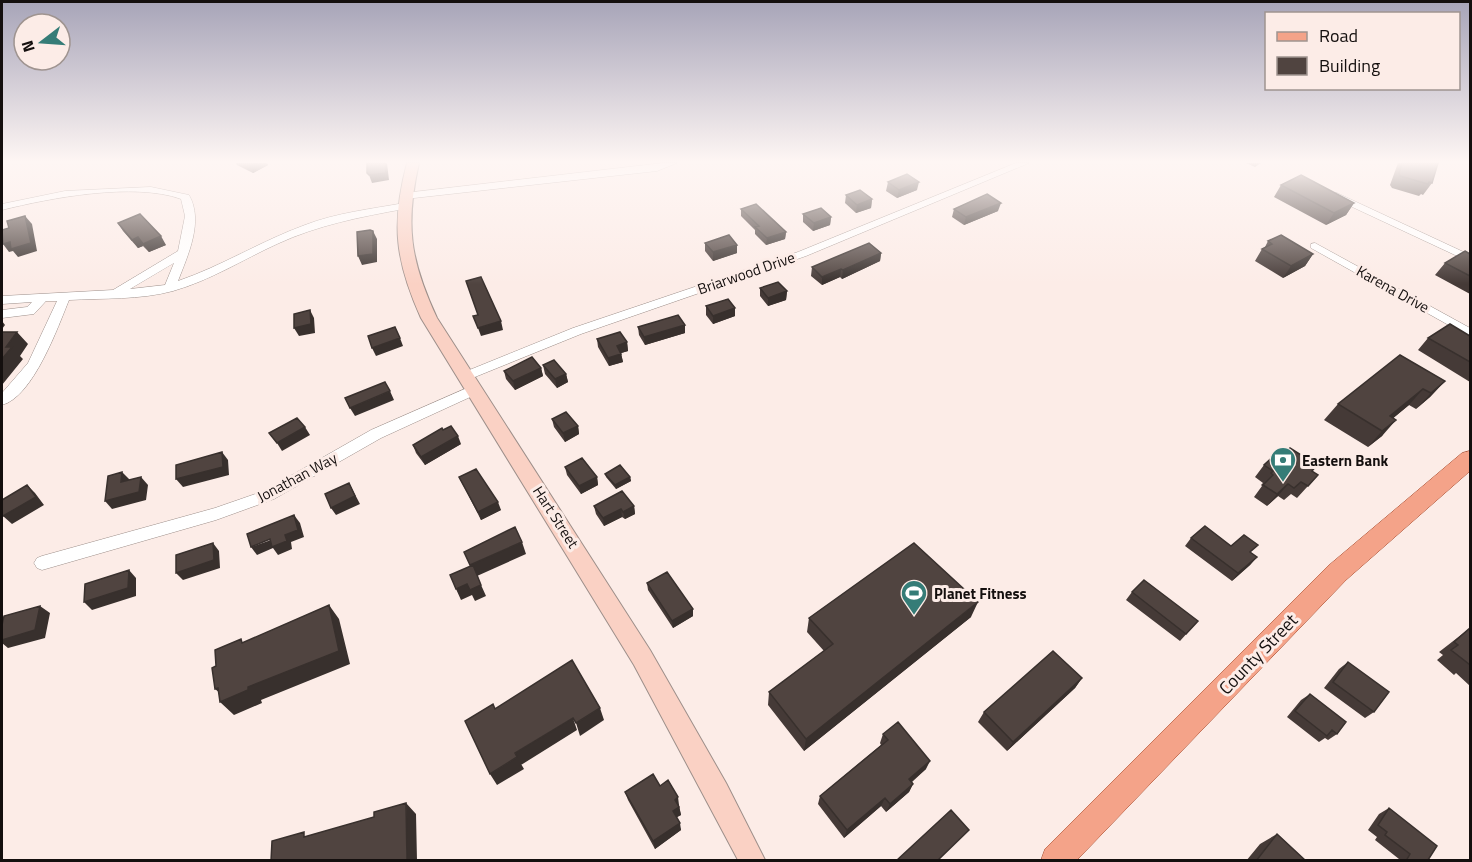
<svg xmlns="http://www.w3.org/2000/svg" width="1472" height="862" viewBox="0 0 1472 862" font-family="'Titillium Web',sans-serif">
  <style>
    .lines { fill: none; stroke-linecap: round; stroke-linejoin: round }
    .street-casing { stroke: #9d8f8a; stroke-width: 1 }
    .secondary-casing { stroke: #9d8f8a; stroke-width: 2 }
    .primary-casing { stroke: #a1482b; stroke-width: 1 }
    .street { fill: #fff; fill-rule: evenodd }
    .secondary { fill: #fad1c4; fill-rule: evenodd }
    .primary { fill: #f4a389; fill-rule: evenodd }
    .wall { fill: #453a37 }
    .shaded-wall { fill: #38302d }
    .building { fill: #504440; stroke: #38302d; stroke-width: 1.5 }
    .labels { text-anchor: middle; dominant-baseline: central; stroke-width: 6; stroke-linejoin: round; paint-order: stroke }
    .street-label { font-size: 15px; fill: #140f0e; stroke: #fcece7 }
    .poi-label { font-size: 15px; font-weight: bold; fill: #140f0e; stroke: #fcece7; text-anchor: start }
    .near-street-label { font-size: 18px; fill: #140f0e; stroke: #fcece7 }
  </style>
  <rect width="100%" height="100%" fill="#fcece7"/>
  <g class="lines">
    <!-- street casing -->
    <g class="street-casing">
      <path id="street" d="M 663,163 L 677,163 L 657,171 L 405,199 L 400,196 L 405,193 Z
        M 1016,163 L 1029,163 L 806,256 L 581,334 L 470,379 L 462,379 L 460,376 L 462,373 L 573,328 L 798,252 Z
        M 151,187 L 189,195 C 204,221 188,255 178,281 C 222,266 261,241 305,225 C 336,213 371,209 404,203 L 409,206 L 404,209 C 360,217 318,225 277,244 C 242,260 211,280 173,291 C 140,300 103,298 69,300 C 58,327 33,397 2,405 L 2,393 L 28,363 L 57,301 L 46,301 L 34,314 L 2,318 L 2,310 L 27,307 L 32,302 L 2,304 L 2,296 L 113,290 L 178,251 L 185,216 L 181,199 C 134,182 50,198 2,210 L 2,204 L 65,191 ZM 174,263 L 165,285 L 130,289 Z
        M 1337,193 L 1470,255 L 1470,262 L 1333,198 L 1333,194 Z
        M 1315,243 L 1470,328 L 1470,337 L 1311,248 L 1311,244 Z
        M 474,385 L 479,387 L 480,390 L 479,393 L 381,438 L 274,499 L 216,520 L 42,570 L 37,568 L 34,563 L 37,558 L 42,556 L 215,508 L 264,491 L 371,430 Z"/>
    </g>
    <!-- secondary casing -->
    <g class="secondary-casing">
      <path id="secondary" d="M 407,163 L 419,163 C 405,225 410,260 437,318 L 650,650 L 726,783 L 765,860 L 738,860 L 634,665 L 421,318 C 395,260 391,224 407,163 Z"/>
    </g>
    <!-- primary casing -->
    <g class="primary-casing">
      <path id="primary" d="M 1470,451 L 1470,471 L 1346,580 L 1077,860 L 1041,860 L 1045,849 L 1328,566 L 1462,453 Z"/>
    </g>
    <!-- street -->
    <use href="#street" class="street"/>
    <!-- secondary -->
    <use href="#secondary" class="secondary"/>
    <!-- primary -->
    <use href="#primary" class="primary"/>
  </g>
  <!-- wall -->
  <path class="wall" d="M 236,163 L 267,163 L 268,165 L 253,173 L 237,165 Z
    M 1246,163 L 1261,163 L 1255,167 Z
    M 1398,163 L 1438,163 L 1432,183 L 1423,195 L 1421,194 L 1419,196 L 1392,188 L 1390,185 Z
    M 888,182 L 917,190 L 897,198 L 886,191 Z
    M 1281,185 L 1354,203 L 1346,215 L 1326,225 L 1274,197 Z
    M 846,195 L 872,199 L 871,208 L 856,213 L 845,203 Z
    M 741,209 L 786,232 L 785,239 L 766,245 L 755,234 L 755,230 L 741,216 Z
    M 954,209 L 998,211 L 964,225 L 952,217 Z
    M 803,214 L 831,217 L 830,225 L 813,231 L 803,222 Z
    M 118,223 L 166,245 L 149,252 L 143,246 L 138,248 L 123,231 Z
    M 1268,241 L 1313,254 L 1305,266 L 1283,278 L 1255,261 L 1262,249 L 1265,247 Z
    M 705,243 L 737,253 L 713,261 L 705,251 Z
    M 881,253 L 880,261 L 842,279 L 840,277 L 822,285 L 811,276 L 812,267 Z
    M 1470,254 L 1470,294 L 1435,275 L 1445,263 Z
    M 760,288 L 787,291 L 786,300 L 768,306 L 760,296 Z
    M 706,306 L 735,308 L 735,316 L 713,324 L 706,315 Z
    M 638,327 L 685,333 L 645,345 L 639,335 Z
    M 1470,336 L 1470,382 L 1418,350 L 1428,338 Z
    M 597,339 L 627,342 L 628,351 L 621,353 L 623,362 L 609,366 L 598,347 Z
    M 543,365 L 566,374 L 568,382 L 557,388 L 545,374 Z
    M 541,368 L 543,376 L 515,390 L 506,379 L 504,371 Z
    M 1445,381 L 1430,397 L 1416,409 L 1409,405 L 1393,418 L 1382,436 L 1368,447 L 1324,420 L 1338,404 Z
    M 552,419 L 578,426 L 579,434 L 565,442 L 554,427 Z
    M 461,444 L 425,465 L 416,453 L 413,445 Z
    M 1264,465 L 1312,471 L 1318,475 L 1297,498 L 1291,494 L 1284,500 L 1278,496 L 1267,506 L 1254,497 L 1262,486 L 1261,485 L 1263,483 L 1255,477 Z
    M 565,467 L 597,477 L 598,485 L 581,494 L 567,475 Z
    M 605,474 L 630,477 L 631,481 L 616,489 L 606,477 Z
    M 459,477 L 501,510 L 481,520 Z
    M 594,506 L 634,506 L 635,514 L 625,519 L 622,517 L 604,526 L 596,514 Z
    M 1191,538 L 1231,546 L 1251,553 L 1257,557 L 1250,565 L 1232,581 L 1185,546 Z
    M 647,583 L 693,616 L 673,628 L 648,590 Z
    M 1132,592 L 1198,621 L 1180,641 L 1126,600 Z
    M 971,617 L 804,751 L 768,705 L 769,692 L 824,651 L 807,632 L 809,618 Z
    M 1470,628 L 1470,686 L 1456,673 L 1454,675 L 1437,660 L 1443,655 L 1439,652 Z
    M 1348,662 L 1374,712 L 1365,718 L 1324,688 L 1339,669 Z
    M 1082,678 L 1075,688 L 1007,751 L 978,722 L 984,712 Z
    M 1310,694 L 1337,734 L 1328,740 L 1325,738 L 1319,742 L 1287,717 L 1301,700 Z
    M 883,734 L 926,769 L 912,782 L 913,784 L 909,792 L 886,812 L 881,806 L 844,838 L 818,804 L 820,796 L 881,745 L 880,743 Z
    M 660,786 L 679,805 L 681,815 L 676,817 L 681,830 L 655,849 L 628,800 L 625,792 Z
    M 1389,808 L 1428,860 L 1429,861 L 1398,861 L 1399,859 L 1375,840 L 1377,837 L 1368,830 L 1379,814 Z
    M 1277,834 L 1306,861 L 1246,861 L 1260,844 Z"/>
  <!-- shaded-wall -->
  <path class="shaded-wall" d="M 253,163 L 267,163 L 268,165 L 253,173 L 249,165 Z
    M 385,163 L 387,163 L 389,180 L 372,183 L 369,175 Z
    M 919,182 L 917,190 L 897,198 L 899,190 Z
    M 872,199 L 871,208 L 856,213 L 857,205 Z
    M 1001,203 L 998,211 L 964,225 L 966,217 Z
    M 1354,203 L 1346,215 L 1326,225 L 1334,213 Z
    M 25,216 L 32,224 L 37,251 L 18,257 L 13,251 L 9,252 L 3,244 Z
    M 831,217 L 830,225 L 813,231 L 814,223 Z
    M 373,231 L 377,239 L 377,262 L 362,265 L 358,256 Z
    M 786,232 L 785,239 L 766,245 L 767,238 Z
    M 161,236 L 166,245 L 149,252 L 143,244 Z
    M 138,237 L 143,246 L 138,248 L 132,240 Z
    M 737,245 L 737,253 L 713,261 L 713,252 Z
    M 881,253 L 880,261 L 842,279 L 843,270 Z
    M 1313,254 L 1305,266 L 1283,278 L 1291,266 Z
    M 841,269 L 840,277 L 822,285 L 822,277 Z
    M 787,291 L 786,300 L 768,306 L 768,298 Z
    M 735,308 L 735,316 L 713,324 L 713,316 Z
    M 310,310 L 314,318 L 315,333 L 299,336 L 294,328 Z
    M 2,321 L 5,325 L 2,329 Z
    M 501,321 L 503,330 L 481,336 L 478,328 Z
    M 685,325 L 685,333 L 645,345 L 644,337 Z
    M 17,332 L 28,344 L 20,356 L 23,359 L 2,385 L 2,359 L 6,347 Z
    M 400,338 L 403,346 L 376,356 L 372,348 Z
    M 627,342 L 628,351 L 618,354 L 617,346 Z
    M 621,354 L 623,362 L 609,366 L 608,358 Z
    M 541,368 L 543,376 L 515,390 L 513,381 Z
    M 566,374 L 568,382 L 557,388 L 555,379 Z
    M 1445,381 L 1430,397 L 1416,409 L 1431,393 Z
    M 1423,389 L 1409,405 L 1379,430 L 1390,416 Z
    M 390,391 L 394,400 L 355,416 L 350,408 Z
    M 1396,420 L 1382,436 L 1368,447 L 1382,431 Z
    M 578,426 L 579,434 L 565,442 L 563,433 Z
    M 305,427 L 310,435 L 282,451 L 277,443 Z
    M 458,436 L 461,444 L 425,465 L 421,457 Z
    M 222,452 L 228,460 L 229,475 L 183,487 L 176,479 Z
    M 122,472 L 130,480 L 121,482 Z
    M 141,477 L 148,485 L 146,500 L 112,509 L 105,501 Z
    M 597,477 L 598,485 L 581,494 L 579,486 Z
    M 630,477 L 631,481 L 616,489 L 615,485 Z
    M 349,483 L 360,504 L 336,515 L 331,508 Z
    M 1288,484 L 1278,496 L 1267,506 L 1277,494 Z
    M 27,485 L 35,493 L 44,505 L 12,524 L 3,516 Z
    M 498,502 L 501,510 L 481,520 L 478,512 Z
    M 634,506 L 635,514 L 625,519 L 623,512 Z
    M 621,509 L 622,517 L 604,526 L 603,518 Z
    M 294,515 L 300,523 L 304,537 L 291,542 L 292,549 L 278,555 L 273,548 L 257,555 L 251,547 L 285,535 Z
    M 522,542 L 526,554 L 477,576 L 486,596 L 475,601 L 472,595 L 461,600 L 456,589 L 475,577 L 470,565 Z
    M 213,543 L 219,551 L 220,568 L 183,580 L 176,573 Z
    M 1257,557 L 1250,565 L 1232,581 L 1238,573 Z
    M 129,570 L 136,578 L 136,596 L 92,610 L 84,602 Z
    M 978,602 L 971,617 L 804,751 L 806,739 Z
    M 329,605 L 339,619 L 350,664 L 261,700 L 262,703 L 234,715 L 220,702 L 227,699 L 215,689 L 218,688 L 248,687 Z
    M 40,606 L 50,613 L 45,638 L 8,648 L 2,643 L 2,640 Z
    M 693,609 L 693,616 L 673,628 L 672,621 Z
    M 1082,678 L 1075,688 L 1007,751 L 1013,742 Z
    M 600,708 L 604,720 L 580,736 L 576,723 Z
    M 573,718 L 577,730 L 521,765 L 515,753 Z
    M 517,757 L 524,769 L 497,785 L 490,774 Z
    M 930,761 L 926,769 L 905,787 L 909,779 Z
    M 913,784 L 909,792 L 886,812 L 890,804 Z
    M 678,797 L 679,805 L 676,808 L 675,800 Z
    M 885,798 L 881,806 L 844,838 L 847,830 Z
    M 406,803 L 416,814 L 417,861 L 407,861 Z
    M 679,807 L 681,815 L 674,819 L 673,811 Z
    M 680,823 L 681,830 L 655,849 L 653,841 Z"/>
  <!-- building -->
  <path class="building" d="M 367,163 L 385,163 L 386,173 L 369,175 L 367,173 Z
    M 1402,163 L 1438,163 L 1432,183 L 1429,182 L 1428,184 L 1400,176 L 1399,173 Z
    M 907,174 L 919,182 L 899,190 L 888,182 Z
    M 1301,175 L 1354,203 L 1334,213 L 1281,185 Z
    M 860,190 L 872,199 L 857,205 L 846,195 Z
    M 987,194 L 1001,203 L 966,217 L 954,209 Z
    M 756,204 L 786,232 L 767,238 L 755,227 L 759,226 L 741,209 Z
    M 821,208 L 831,217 L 814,223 L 803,214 Z
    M 140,214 L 161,236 L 143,244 L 138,237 L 132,240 L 118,223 Z
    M 25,216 L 31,243 L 11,249 L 10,242 L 3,244 L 2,230 L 9,228 L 7,221 Z
    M 370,230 L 373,231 L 373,254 L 358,256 L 357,232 Z
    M 729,235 L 737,245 L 713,252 L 705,243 Z
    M 1281,235 L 1313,254 L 1291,266 L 1262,249 L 1272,244 L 1268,241 Z
    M 869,243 L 881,253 L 843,270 L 841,269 L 822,277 L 812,267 Z
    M 1465,251 L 1470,254 L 1470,276 L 1445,263 Z
    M 481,277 L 501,321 L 478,328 L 473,316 L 478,315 L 466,281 Z
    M 778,282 L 787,291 L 768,298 L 760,288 Z
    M 728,299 L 735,308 L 713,316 L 706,306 Z
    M 310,310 L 311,324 L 294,328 L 294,314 Z
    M 678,315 L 685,325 L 644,337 L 638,327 Z
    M 1450,324 L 1470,336 L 1470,362 L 1428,338 Z
    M 395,327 L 400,338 L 372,348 L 368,336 Z
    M 2,332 L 17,332 L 6,347 L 12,347 L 2,359 Z
    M 620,332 L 627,342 L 617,346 L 621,354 L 608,358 L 597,339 Z
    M 1400,355 L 1445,381 L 1431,393 L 1423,389 L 1390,416 L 1396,420 L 1382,431 L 1338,404 Z
    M 532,357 L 541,368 L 513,381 L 504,371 Z
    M 554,360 L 566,374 L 555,379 L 543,365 Z
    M 385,382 L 390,391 L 350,408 L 345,398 Z
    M 566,412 L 578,426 L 563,433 L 552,419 Z
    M 297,418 L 305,427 L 277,443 L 269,433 Z
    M 451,426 L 458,436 L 421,457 L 413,445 L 442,428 L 443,430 Z
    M 1282,448 L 1287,451 L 1290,448 L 1317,465 L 1312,471 L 1318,475 L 1308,486 L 1301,482 L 1294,488 L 1288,484 L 1277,494 L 1263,485 L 1273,475 L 1271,473 L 1273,471 L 1264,465 Z
    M 222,452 L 223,467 L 176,479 L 176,465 Z
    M 582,458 L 597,477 L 579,486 L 565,467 Z
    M 620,465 L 630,477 L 615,485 L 605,474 Z
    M 476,469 L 498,502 L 478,512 L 459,477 Z
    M 122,472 L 121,482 L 141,477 L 139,492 L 105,501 L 108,476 Z
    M 349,483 L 355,496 L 331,508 L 325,494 Z
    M 27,485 L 36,497 L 3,516 L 2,515 L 2,500 Z
    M 622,491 L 634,506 L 623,512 L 621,509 L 603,518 L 594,506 Z
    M 294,515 L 298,530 L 285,535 L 287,541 L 272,547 L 270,539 L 251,547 L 247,534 Z
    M 1205,526 L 1231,546 L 1244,535 L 1258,545 L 1250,552 L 1257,557 L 1238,573 L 1191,538 Z
    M 515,527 L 522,542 L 470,565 L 464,552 Z
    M 213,543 L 214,560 L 176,573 L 176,555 Z
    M 914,543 L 978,602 L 806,739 L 769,692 L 833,644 L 809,618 Z
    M 473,565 L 481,585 L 470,590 L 467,584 L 456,589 L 450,575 Z
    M 129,570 L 128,588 L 84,602 L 85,584 Z
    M 667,572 L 693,609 L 672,621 L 647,583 Z
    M 1144,580 L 1198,621 L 1186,634 L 1132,592 Z
    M 329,605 L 339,651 L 248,687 L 248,690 L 220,702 L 218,688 L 215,689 L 212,668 L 216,666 L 215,650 L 241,639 L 242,643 Z
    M 40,606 L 35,630 L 2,640 L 2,625 L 4,616 Z
    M 1470,628 L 1470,663 L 1469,664 L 1451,650 L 1458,645 L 1454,642 Z
    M 1053,651 L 1082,678 L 1013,742 L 984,712 Z
    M 572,660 L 600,708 L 576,723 L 573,718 L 515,753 L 517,757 L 490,774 L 465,721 L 493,704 L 495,709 Z
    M 1348,662 L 1389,692 L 1374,712 L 1333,682 Z
    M 1310,694 L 1346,722 L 1337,734 L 1332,730 L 1327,736 L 1295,711 Z
    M 898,722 L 930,761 L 909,779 L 913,784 L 890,804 L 885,798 L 847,830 L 820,796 L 888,740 L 883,734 Z
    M 653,774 L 660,786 L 668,780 L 678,797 L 675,800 L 679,807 L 673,811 L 680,823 L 653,841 L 625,792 Z
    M 406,803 L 407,861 L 271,861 L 272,841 L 304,832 L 304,837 L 374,817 L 374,812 Z
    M 1389,808 L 1437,846 L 1428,860 L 1429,861 L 1406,861 L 1410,854 L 1385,835 L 1387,832 L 1378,825 Z
    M 951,810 L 969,830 L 937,861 L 896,861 Z
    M 1277,834 L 1306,861 L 1256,861 Z"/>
  <!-- sky -->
  <linearGradient id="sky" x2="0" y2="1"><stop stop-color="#a7a4b8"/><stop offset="0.57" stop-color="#fef6f4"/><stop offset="1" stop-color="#fef6f4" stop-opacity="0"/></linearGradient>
  <rect width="1472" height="284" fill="url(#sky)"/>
  <!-- icons -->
  <defs>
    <g id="bank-pin" transform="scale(1.35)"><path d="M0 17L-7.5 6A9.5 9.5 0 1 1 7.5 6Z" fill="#357c77" stroke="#fcece7"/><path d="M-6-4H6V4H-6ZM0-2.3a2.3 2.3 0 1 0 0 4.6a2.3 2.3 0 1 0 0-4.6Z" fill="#fff"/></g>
    <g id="stadium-pin" transform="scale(1.35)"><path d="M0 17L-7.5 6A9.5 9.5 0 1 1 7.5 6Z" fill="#357c77" stroke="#fcece7"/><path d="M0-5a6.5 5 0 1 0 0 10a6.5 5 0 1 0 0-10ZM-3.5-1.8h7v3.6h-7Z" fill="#fff"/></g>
  </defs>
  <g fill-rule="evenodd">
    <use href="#bank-pin" x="1283" y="460"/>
    <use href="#stadium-pin" x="914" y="593"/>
  </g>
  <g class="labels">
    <!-- street labels -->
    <g class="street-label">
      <text transform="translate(746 273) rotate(-19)">Briarwood Drive</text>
      <text transform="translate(1393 289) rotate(29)">Karena Drive</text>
      <text transform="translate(297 477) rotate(-28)">Jonathan Way</text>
      <text transform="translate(556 517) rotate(57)">Hart Street</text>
    </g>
    <!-- poi labels -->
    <g class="poi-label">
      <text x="1302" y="460">Eastern Bank</text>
      <text x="934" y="593">Planet Fitness</text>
    </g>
    <!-- near-street labels -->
    <g class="near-street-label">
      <text transform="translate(1258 654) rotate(-46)">County Street</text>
    </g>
  </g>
  <!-- border -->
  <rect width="1472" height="862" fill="none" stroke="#140f0e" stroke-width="6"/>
  <!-- legend -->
  <rect x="1265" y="12" width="195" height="78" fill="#fcece7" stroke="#9f9490" stroke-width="1.5"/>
  <rect x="1277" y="32" width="30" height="9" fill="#f4a389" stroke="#9f9490" stroke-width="1.5"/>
  <text x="1319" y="42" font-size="18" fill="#140f0e">Road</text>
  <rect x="1277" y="57" width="30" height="18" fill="#504440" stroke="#9f9490" stroke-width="1.5"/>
  <text x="1319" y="72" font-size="18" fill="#140f0e">Building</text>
  <!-- north arrow -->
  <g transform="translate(42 42) rotate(253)"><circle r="28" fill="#fcece7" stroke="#9f9490" stroke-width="1.5"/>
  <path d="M0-4.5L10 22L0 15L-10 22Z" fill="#357c77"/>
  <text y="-9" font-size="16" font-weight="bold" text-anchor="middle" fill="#140f0e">N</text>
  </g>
</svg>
